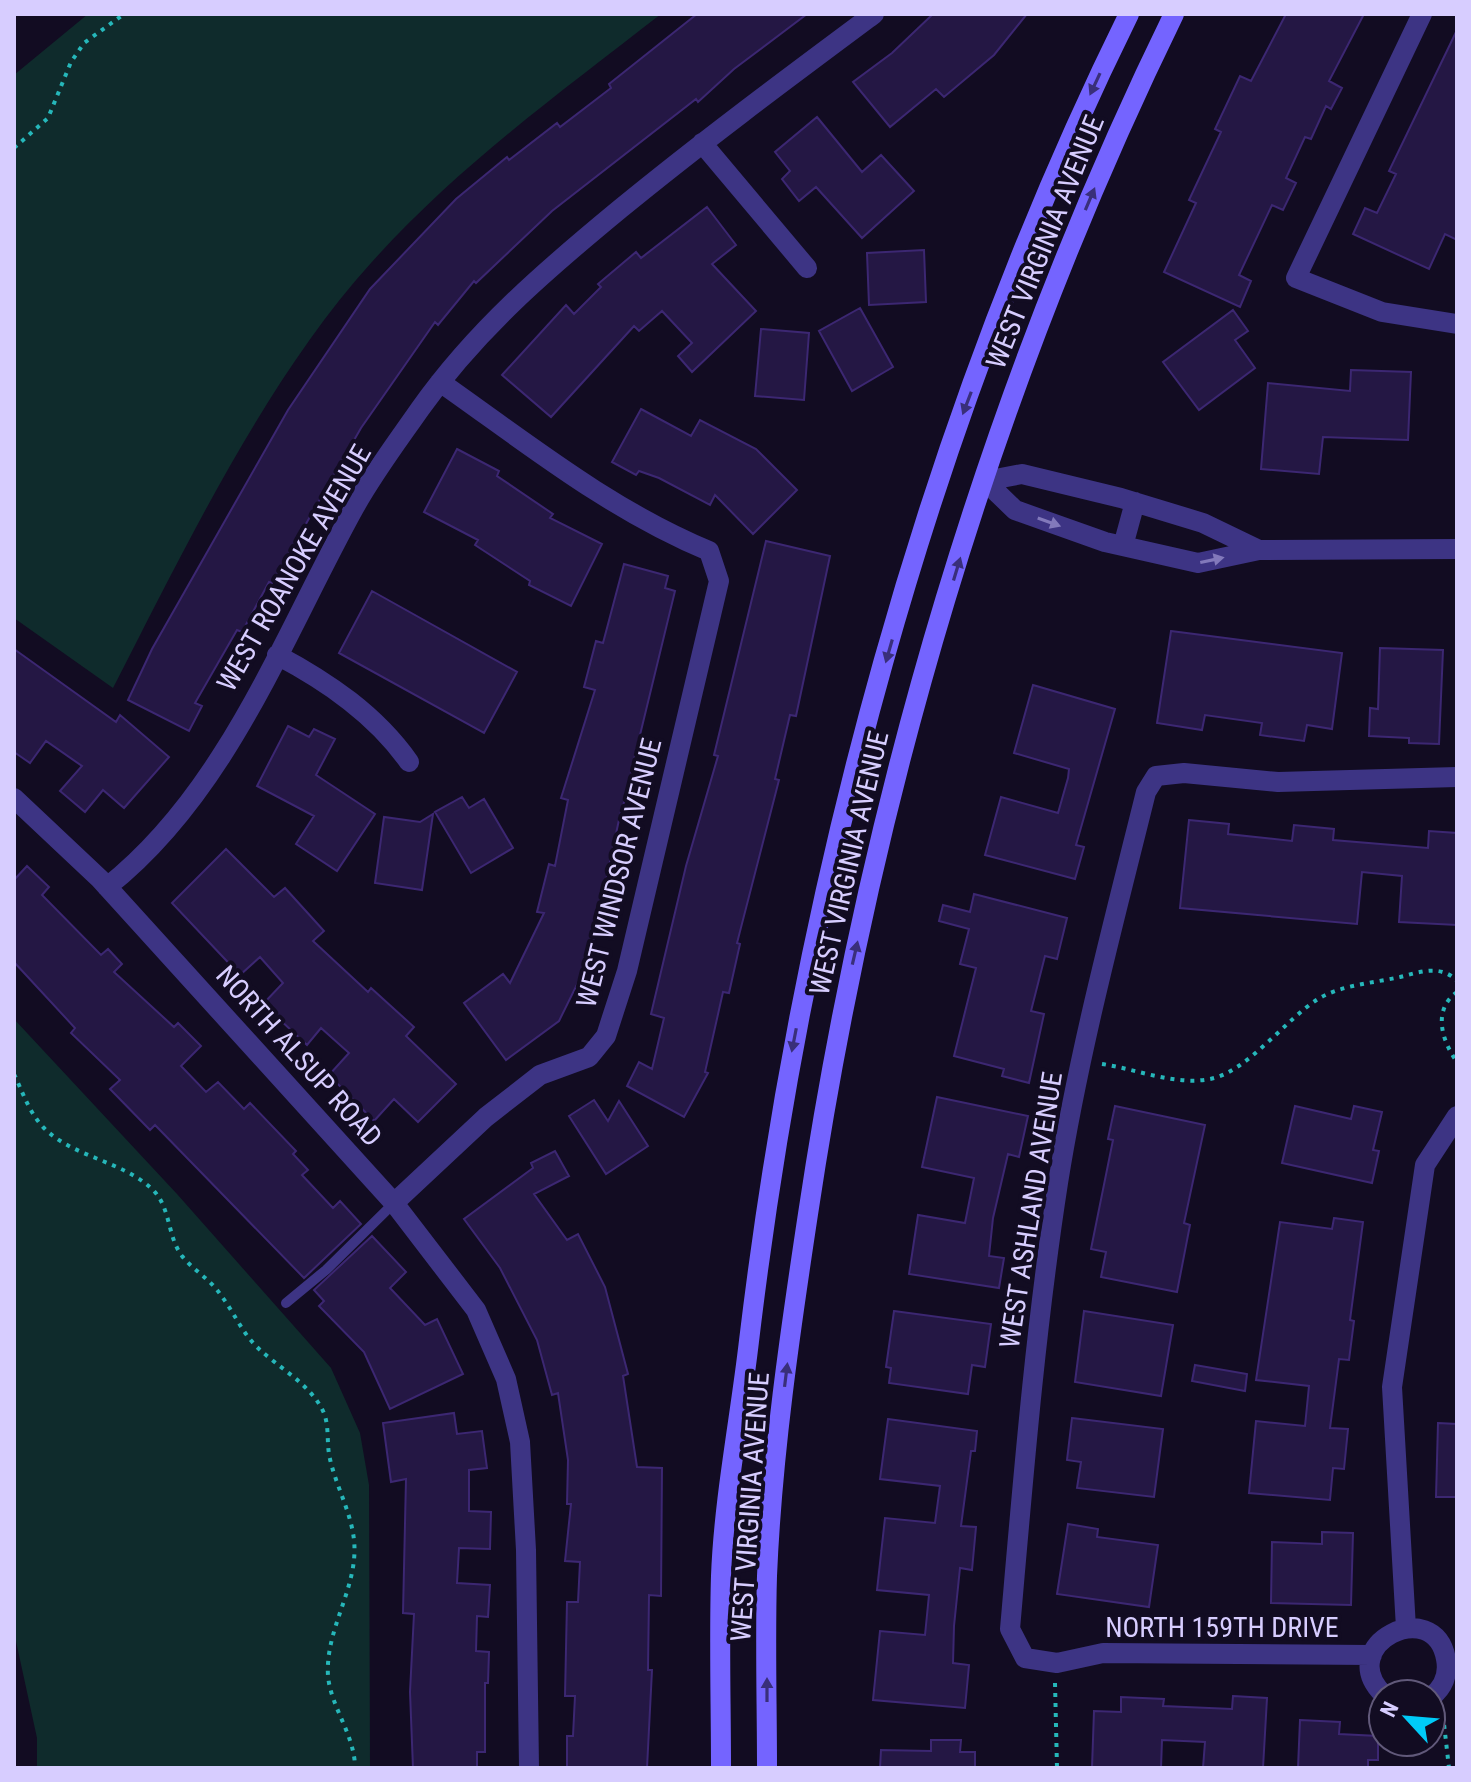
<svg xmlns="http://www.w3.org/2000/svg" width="1471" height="1782" viewBox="0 0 1471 1782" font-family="'Roboto Condensed',sans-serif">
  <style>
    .green { fill: #0f2b2c }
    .building { fill: #241744; stroke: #3c2772; stroke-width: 2 }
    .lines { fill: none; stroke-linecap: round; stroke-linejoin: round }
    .path { stroke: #26b7ba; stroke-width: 4; stroke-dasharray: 4 6; stroke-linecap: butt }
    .service { stroke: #3d3484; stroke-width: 10 }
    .minor { stroke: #3d3484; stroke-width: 20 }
    .secondary { stroke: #7464ff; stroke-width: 20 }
    .oneway { fill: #392f7a }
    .oneway2 { fill: #8279bb }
    .labels { text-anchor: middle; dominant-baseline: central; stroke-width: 8; stroke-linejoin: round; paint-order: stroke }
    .street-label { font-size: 28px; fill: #d7cdff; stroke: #120c22 }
  </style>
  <rect width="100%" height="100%" fill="#120c22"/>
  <!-- green -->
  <path class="green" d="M 88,14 L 661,14 C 561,92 457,167 371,263 C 266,379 185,548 113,688 L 14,618 L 14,75 Z
    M 14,1019 L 177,1194 L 331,1368 L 360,1433 L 369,1485 L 370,1768 L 37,1768 L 37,1738 L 14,1632 Z"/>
  <!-- building -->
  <path class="building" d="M 697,14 L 807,14 L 734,69 L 698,102 L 696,99 L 552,211 L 476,283 L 474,281 L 438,325 L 435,322 L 361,428 L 272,583 L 269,582 L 242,632 L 237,630 L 195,703 L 202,706 L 189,731 L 128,700 L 152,649 L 288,410 L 370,289 L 456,199 L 507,157 L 509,160 L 557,123 L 560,127 L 611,88 L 609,84 Z
    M 933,14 L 1027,14 L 994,55 L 944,97 L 936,89 L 890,127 L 853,82 L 892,53 Z
    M 1286,14 L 1364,14 L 1329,81 L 1342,88 L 1331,109 L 1326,106 L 1311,139 L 1305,137 L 1286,178 L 1296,183 L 1283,210 L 1272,205 L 1239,275 L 1251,281 L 1240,307 L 1164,272 L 1196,203 L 1189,200 L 1221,132 L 1215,129 L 1240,76 L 1251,81 Z
    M 1457,30 L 1457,240 L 1445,234 L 1429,269 L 1353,234 L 1365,208 L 1377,213 L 1396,174 L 1389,171 Z
    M 817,117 L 862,172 L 881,155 L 914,191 L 862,238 L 816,187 L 799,201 L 782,179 L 790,171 L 775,152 Z
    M 707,207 L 736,245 L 712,264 L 756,311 L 692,372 L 678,356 L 692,343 L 662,311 L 639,331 L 634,326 L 551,417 L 502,375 L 566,305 L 574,314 L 601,287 L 598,284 L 636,252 L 641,258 Z
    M 924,250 L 926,302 L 869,305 L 867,253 Z
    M 860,308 L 893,367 L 852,391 L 819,331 Z
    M 1233,310 L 1248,331 L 1235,340 L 1255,368 L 1199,410 L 1163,362 Z
    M 761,329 L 809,333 L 804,400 L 755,396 Z
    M 1351,370 L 1411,372 L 1408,440 L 1323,437 L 1319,474 L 1261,469 L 1268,383 L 1350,391 Z
    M 641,409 L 691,436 L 700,420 L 756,449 L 797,490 L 753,534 L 715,495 L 710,505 L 659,478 L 639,471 L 636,475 L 612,462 Z
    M 457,449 L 499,471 L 497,476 L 553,514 L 550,518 L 602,544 L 571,606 L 529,585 L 530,581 L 475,545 L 478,540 L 424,512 Z
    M 766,541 L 830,556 L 796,716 L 790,715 L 775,779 L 779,780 L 737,943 L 740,944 L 729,993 L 723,992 L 705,1072 L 708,1073 L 684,1117 L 627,1086 L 639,1062 L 652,1069 L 664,1018 L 651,1014 L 686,866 L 718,756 L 714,755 Z
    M 624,564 L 668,576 L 665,588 L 675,591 L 631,772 L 634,772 L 620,815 L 592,946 L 595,948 L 559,1021 L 506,1060 L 464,1003 L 503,974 L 510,983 L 544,913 L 537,912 L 549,864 L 555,866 L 568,800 L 561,798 L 595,690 L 584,687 L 596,641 L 603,643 Z
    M 372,591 L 517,672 L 484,733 L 339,653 Z
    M 1171,631 L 1342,653 L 1332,729 L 1307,725 L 1304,741 L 1260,735 L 1262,723 L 1205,715 L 1202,730 L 1157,723 Z
    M 1380,648 L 1443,650 L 1439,744 L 1409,743 L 1409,738 L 1369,736 L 1370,708 L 1378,709 Z
    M 14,649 L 116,722 L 120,715 L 169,757 L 124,808 L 103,790 L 85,812 L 60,791 L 82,766 L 46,741 L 30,763 L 14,752 Z
    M 1033,685 L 1115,709 L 1076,845 L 1084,847 L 1075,879 L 985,855 L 1001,797 L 1058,813 L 1068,778 L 1069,769 L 1014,753 Z
    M 288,726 L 309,737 L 314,729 L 335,739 L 316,775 L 375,814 L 337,871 L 296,844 L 314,816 L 257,786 Z
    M 462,797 L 469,808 L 484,799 L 513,848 L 471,873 L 435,812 Z
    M 433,814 L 422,890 L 375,883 L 384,817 L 420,822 Z
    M 1189,820 L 1229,824 L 1228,834 L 1292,841 L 1294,825 L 1334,829 L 1333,840 L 1428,848 L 1429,831 L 1457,833 L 1457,925 L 1399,922 L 1402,876 L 1362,872 L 1357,924 L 1180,908 Z
    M 226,849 L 274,897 L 285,888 L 324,931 L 313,941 L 368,992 L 371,988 L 414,1027 L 406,1036 L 456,1084 L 418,1122 L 394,1099 L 374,1121 L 329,1075 L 349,1053 L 321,1028 L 307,1045 L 263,1004 L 283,983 L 260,957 L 240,975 L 172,903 Z
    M 27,866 L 49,887 L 42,895 L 101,955 L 108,949 L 122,964 L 114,972 L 174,1027 L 178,1023 L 201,1046 L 181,1066 L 206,1092 L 218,1082 L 244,1109 L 250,1103 L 296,1151 L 293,1154 L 308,1170 L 302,1175 L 333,1208 L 340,1201 L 361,1224 L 304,1278 L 155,1125 L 150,1130 L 110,1089 L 120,1080 L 71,1033 L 75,1028 L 14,962 L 14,880 Z
    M 974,894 L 1067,918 L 1057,959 L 1045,956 L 1031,1011 L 1044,1014 L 1029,1083 L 1002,1076 L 1004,1069 L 954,1056 L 976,968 L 960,964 L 969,929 L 939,921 L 943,905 L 970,912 Z
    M 937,1097 L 1028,1116 L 1019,1157 L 1008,1154 L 993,1218 L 989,1256 L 1004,1258 L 999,1288 L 909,1274 L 918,1215 L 965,1223 L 974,1178 L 922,1167 Z
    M 594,1100 L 608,1121 L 619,1101 L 648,1146 L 606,1174 L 569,1116 Z
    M 1115,1106 L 1205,1125 L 1184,1223 L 1190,1225 L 1177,1292 L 1101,1277 L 1106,1252 L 1091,1249 L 1113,1140 L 1108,1139 Z
    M 1295,1106 L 1351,1119 L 1354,1106 L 1382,1112 L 1373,1150 L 1379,1151 L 1372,1183 L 1282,1163 Z
    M 555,1151 L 569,1176 L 534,1194 L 567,1240 L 578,1234 L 605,1287 L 628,1374 L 623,1376 L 637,1467 L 662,1468 L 661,1596 L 649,1595 L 648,1670 L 652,1670 L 647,1768 L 567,1768 L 567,1736 L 573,1736 L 575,1696 L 565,1696 L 567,1602 L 578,1602 L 580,1562 L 565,1561 L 571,1504 L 567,1504 L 568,1460 L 558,1393 L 552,1395 L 537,1340 L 500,1268 L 464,1219 L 533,1168 L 531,1163 Z
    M 1334,1218 L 1363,1222 L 1350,1320 L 1354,1321 L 1349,1360 L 1339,1359 L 1330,1428 L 1348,1429 L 1344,1469 L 1333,1468 L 1330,1500 L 1249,1493 L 1256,1421 L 1305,1426 L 1309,1386 L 1256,1380 L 1280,1222 L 1332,1229 Z
    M 372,1236 L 406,1272 L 390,1288 L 425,1325 L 437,1319 L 463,1374 L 390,1409 L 364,1352 L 319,1306 L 324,1301 L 314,1290 Z
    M 894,1311 L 991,1324 L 985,1367 L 972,1365 L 968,1394 L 889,1383 L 891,1368 L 886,1367 Z
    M 1084,1311 L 1173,1325 L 1161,1396 L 1075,1382 Z
    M 1195,1365 L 1247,1374 L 1245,1391 L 1192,1381 Z
    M 454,1413 L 457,1434 L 482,1431 L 487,1468 L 469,1470 L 469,1511 L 491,1512 L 490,1549 L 459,1548 L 457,1583 L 490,1585 L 488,1617 L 477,1616 L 476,1651 L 489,1652 L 488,1683 L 485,1683 L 485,1752 L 477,1752 L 477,1768 L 413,1768 L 410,1692 L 414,1614 L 403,1613 L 406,1479 L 391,1482 L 383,1423 Z
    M 1072,1418 L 1163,1429 L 1154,1497 L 1077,1488 L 1081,1462 L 1067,1460 Z
    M 888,1419 L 977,1431 L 975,1451 L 971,1451 L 961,1526 L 976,1527 L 972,1570 L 960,1568 L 954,1626 L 953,1663 L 969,1665 L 965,1708 L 873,1700 L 880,1631 L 925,1635 L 929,1595 L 877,1590 L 885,1518 L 935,1523 L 940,1486 L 880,1479 Z
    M 1438,1423 L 1457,1424 L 1457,1497 L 1436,1497 Z
    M 1068,1524 L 1098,1529 L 1097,1537 L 1158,1545 L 1149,1607 L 1057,1594 Z
    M 1322,1532 L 1353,1533 L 1351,1605 L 1271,1603 L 1272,1542 L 1322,1544 Z
    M 1233,1696 L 1267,1698 L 1263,1768 L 1203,1768 L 1205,1742 L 1162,1740 L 1161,1768 L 1092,1768 L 1094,1711 L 1121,1712 L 1121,1697 L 1164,1699 L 1163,1706 L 1232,1709 Z
    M 1300,1720 L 1340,1722 L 1339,1734 L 1378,1736 L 1378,1760 L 1368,1760 L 1368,1768 L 1298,1768 Z
    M 931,1740 L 961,1740 L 960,1752 L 975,1752 L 975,1768 L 880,1768 L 881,1750 L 931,1751 Z"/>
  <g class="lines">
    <!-- path -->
    <path class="path" d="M 14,148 L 48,118 L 71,62 L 84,43 L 124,14
      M 1457,992 C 1432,1010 1442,1041 1457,1062
      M 1102,1064 C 1136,1069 1176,1086 1210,1079 C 1247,1072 1285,1020 1318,999 C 1341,985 1373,983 1400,977 C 1420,972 1441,964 1457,981
      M 14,1074 C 23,1093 29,1112 43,1127 C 73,1158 122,1160 153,1190 C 171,1208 167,1236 182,1256 C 193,1270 210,1279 220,1294 C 234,1312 242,1333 258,1348 C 279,1368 310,1384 323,1411 C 330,1426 326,1443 330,1459 C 336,1486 351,1512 354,1540 C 359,1587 325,1628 328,1676 C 331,1708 355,1735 355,1768
      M 1055,1683 L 1057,1768
      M 1443,1715 L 1449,1768"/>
    <!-- service -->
    <path class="service" d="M 286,1303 L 326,1270 L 394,1203"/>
    <!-- minor -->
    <path class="minor" d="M 1422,14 L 1296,278 L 1382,312 L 1457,324
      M 702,143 L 807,268
      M 985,481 L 1015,510 L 1105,542 L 1198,563 L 1259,550 L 1457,549
      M 985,481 L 1022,474 L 1121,498 L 1203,523 L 1259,550
      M 1123,546 L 1135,502
      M 277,655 C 328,682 376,715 409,762
      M 14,798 L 100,879 L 394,1203 L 476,1310 L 506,1379 L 520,1442 L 526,1550 L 529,1768
      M 107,887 C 226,793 282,639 353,510 C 372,475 397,442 420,409 C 476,330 546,270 620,209 C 703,141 788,78 874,14
      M 394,1203 L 486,1117 L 540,1075 L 589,1057 L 606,1036 L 627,971 L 719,581 L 709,551 C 610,510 527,443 440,382
      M 1406,1628 L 1392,1387 L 1425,1165 L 1457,1116
      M 1372,1655 L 1103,1653 L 1057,1663 L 1025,1658 L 1010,1629 C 1023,1480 1035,1331 1058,1183 C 1079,1051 1114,921 1146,792 L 1156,776 L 1184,773 L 1278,782 L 1457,777
      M 1383,1694 C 1334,1645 1434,1594 1446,1659 C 1449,1674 1443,1688 1431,1697"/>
    <!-- secondary -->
    <path class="secondary" d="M 721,1768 C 721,1704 719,1640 721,1576 C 724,1498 740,1419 749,1341 C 803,889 927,423 1129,14
      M 767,1768 C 767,1704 765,1640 767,1576 C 772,1455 790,1333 808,1214 C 870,800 990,390 1174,14"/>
  </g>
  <!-- one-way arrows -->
  <defs><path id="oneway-solid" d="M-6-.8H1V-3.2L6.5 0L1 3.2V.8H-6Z" transform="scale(2)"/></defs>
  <g class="oneway">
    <use href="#oneway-solid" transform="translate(1095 84) rotate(115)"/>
    <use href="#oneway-solid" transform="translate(1090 199) rotate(-67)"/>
    <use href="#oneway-solid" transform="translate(967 403) rotate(111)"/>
    <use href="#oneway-solid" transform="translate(957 569) rotate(-73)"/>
    <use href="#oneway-solid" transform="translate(889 651) rotate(106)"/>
    <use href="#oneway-solid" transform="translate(855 953) rotate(-77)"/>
    <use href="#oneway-solid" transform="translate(794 1040) rotate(101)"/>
    <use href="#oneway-solid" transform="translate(786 1375) rotate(-83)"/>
    <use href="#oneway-solid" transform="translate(767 1690) rotate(-90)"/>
  </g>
  <g class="oneway2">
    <use href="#oneway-solid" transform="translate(1049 522) rotate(20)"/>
    <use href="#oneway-solid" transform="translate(1212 560) rotate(-12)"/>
  </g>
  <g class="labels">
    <!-- street labels -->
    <g class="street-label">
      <text transform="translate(1045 242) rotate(-68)">WEST VIRGINIA AVENUE</text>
      <text transform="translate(294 568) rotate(-60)">WEST ROANOKE AVENUE</text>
      <text transform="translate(849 863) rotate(-77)">WEST VIRGINIA AVENUE</text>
      <text transform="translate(619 873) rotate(-76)">WEST WINDSOR AVENUE</text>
      <text transform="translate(299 1056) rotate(48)">NORTH ALSUP ROAD</text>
      <text transform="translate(1031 1210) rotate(-81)">WEST ASHLAND AVENUE</text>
      <text transform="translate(750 1507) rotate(-86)">WEST VIRGINIA AVENUE</text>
      <text x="1222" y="1627">NORTH 159TH DRIVE</text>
    </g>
  </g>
  <!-- border -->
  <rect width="1471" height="1782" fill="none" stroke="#d7cdff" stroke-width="32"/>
  <!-- north arrow -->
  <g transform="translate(1407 1718) rotate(296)"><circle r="38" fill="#120c22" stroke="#61597a" stroke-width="2"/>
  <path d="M0-6L14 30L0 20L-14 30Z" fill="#00cbf8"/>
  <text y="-12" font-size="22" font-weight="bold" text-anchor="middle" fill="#d7cdff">N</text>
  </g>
</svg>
